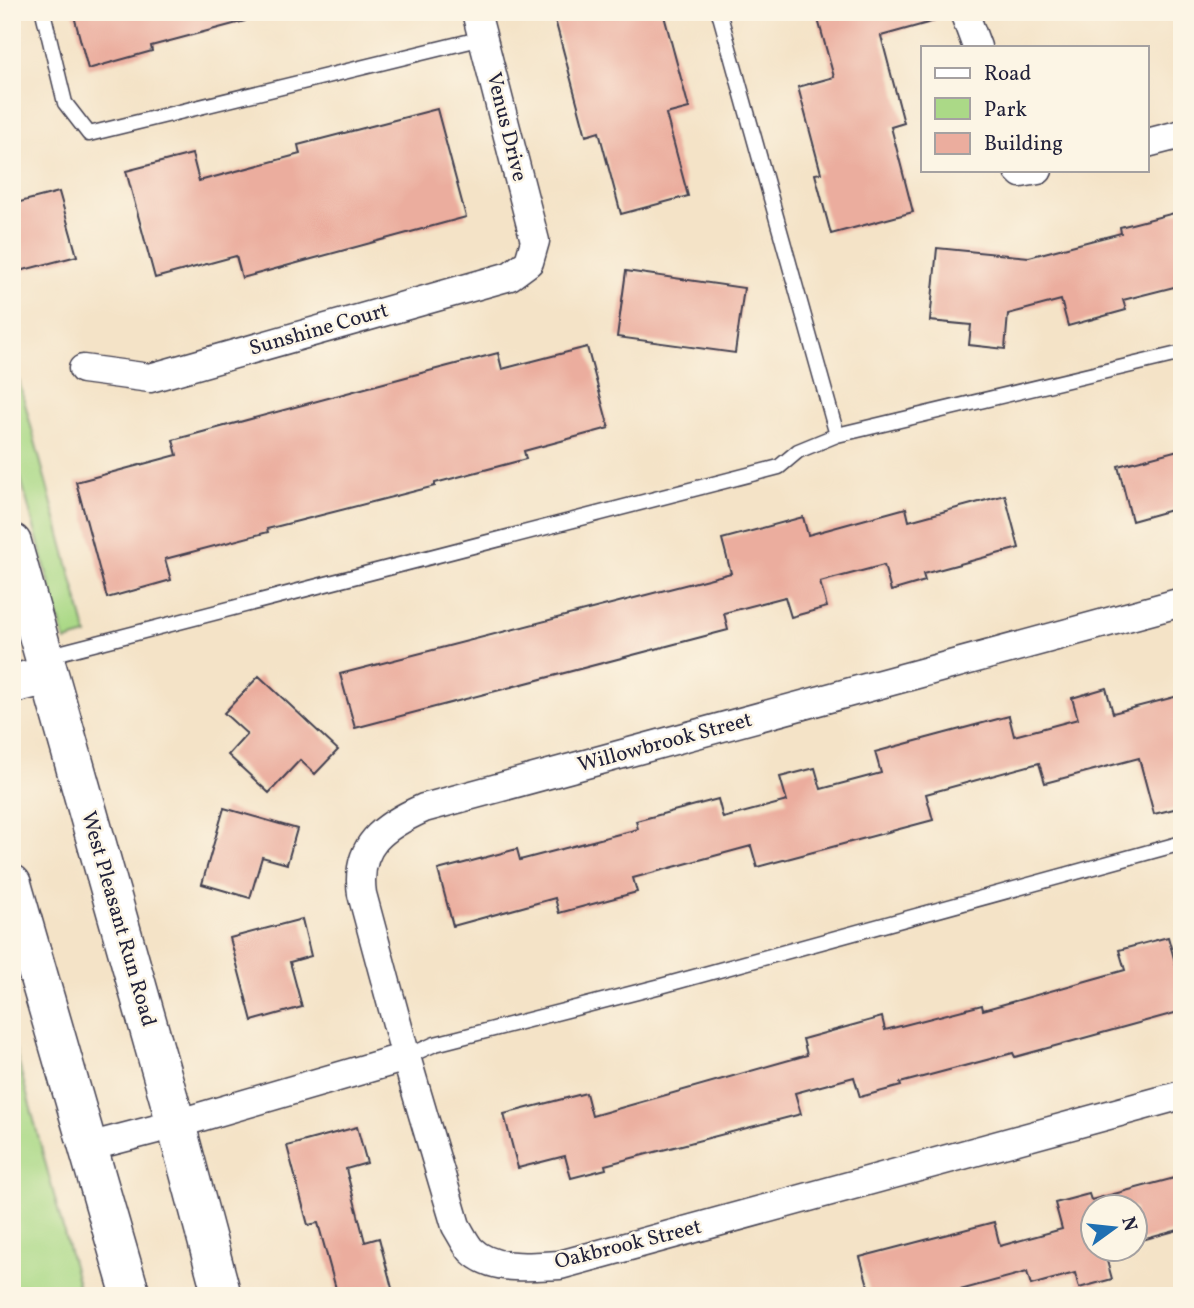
<svg xmlns="http://www.w3.org/2000/svg" width="1194" height="1308" viewBox="0 0 1194 1308" font-family="Vollkorn,serif">
  <style>
    .green { fill: #abd987; stroke: #667e61; stroke-width: 2 }
    .building { fill: #ebad9e }
    .lines { fill: none; stroke-linecap: round; stroke-linejoin: round }
    .service-casing { stroke: #423f50; stroke-width: 17 }
    .minor-casing { stroke: #423f50; stroke-width: 31 }
    .secondary-casing { stroke: #423f50; stroke-width: 41 }
    .service { stroke: #fff; stroke-width: 14 }
    .minor { stroke: #fff; stroke-width: 28 }
    .secondary { stroke: #fff; stroke-width: 38 }
    .labels { text-anchor: middle; dominant-baseline: central; stroke-width: 5; stroke-linejoin: round; paint-order: stroke }
    .street-label { font-size: 21px; fill: #22223b; stroke: #fcf5e5 }
  </style>
  <rect width="100%" height="100%" fill="#fcf5e5"/>
  <filter id="ink" filterUnits="userSpaceOnUse"><feTurbulence type="fractalNoise" baseFrequency=".0143" numOctaves="2"/><feDisplacementMap in="SourceGraphic" scale="14" xChannelSelector="R" yChannelSelector="G"/><feConvolveMatrix kernelMatrix="1 2 1 2 8 2 1 2 1" color-interpolation-filters="sRGB"/></filter>
  <filter id="wash" filterUnits="userSpaceOnUse"><feTurbulence type="fractalNoise" baseFrequency=".00686" numOctaves="4" result="noise"/><feDisplacementMap in="SourceGraphic" scale="28" xChannelSelector="R" yChannelSelector="G"/><feGaussianBlur stdDeviation="1.57" result="paint"/><feColorMatrix in="noise" values="0 0 0 0 0 0 0 0 0 0 0 0 0 0 0 0 0 1.4 0 .05"/><feComposite in="paint" operator="in"/></filter>
  <g filter="url(#wash)">
    <rect width="100%" height="100%" fill="#f4e3c7"/>
    <!-- green -->
    <path class="green" d="M 12,355 L 87,635 L 65,641 L 12,446 Z
      M 12,1038 L 81,1296 L 12,1296 Z"/>
    <g id="blocks">
      <!-- building -->
      <path class="building" d="M 73,12 L 244,12 L 245,21 L 151,46 L 152,51 L 88,69 Z
        M 553,12 L 663,12 L 689,108 L 666,114 L 688,196 L 621,214 L 599,132 L 586,136 Z
        M 816,12 L 934,12 L 935,21 L 881,36 L 904,123 L 891,127 L 913,212 L 831,234 L 815,174 L 821,173 L 798,87 L 834,77 Z
        M 437,109 L 466,217 L 242,278 L 236,256 L 155,278 L 126,171 L 192,154 L 199,181 L 300,154 L 298,145 Z
        M 59,192 L 77,256 L 12,273 L 12,204 Z
        M 1182,211 L 1182,285 L 1123,300 L 1126,310 L 1068,326 L 1061,300 L 1008,314 L 1005,349 L 969,345 L 971,325 L 930,321 L 937,248 L 1029,257 L 1121,233 L 1120,227 Z
        M 626,271 L 744,288 L 735,353 L 617,337 Z
        M 587,347 L 609,428 L 524,451 L 526,459 L 435,483 L 435,486 L 267,529 L 268,532 L 165,559 L 171,580 L 107,598 L 76,482 L 177,455 L 173,440 L 406,377 L 498,353 L 502,369 Z
        M 1182,449 L 1182,507 L 1132,521 L 1118,466 Z
        M 1005,495 L 1019,548 L 923,574 L 925,581 L 891,591 L 884,565 L 820,582 L 827,607 L 791,617 L 785,597 L 724,613 L 728,630 L 355,728 L 340,674 L 731,573 L 722,539 L 803,517 L 808,535 L 906,508 L 909,521 Z
        M 259,676 L 338,750 L 315,774 L 300,760 L 269,793 L 228,755 L 247,734 L 224,713 Z
        M 1106,688 L 1113,713 L 1182,695 L 1182,807 L 1154,814 L 1139,758 L 1045,783 L 1039,763 L 926,794 L 933,820 L 757,867 L 751,846 L 633,878 L 637,892 L 559,913 L 555,898 L 453,926 L 438,870 L 517,849 L 520,860 L 638,829 L 636,821 L 718,799 L 723,818 L 787,801 L 780,777 L 815,768 L 821,789 L 881,773 L 875,752 L 1009,716 L 1014,736 L 1078,719 L 1072,698 Z
        M 224,808 L 297,829 L 287,864 L 262,857 L 250,898 L 202,884 Z
        M 302,919 L 311,956 L 290,962 L 302,1007 L 252,1021 L 230,938 Z
        M 1168,937 L 1182,987 L 1182,1011 L 1015,1057 L 1013,1053 L 900,1083 L 901,1086 L 860,1097 L 854,1077 L 795,1093 L 801,1114 L 605,1165 L 606,1169 L 571,1178 L 565,1156 L 518,1168 L 504,1114 L 586,1093 L 592,1116 L 807,1055 L 803,1039 L 882,1017 L 885,1030 L 982,1005 L 983,1010 L 1125,970 L 1119,950 Z
        M 357,1127 L 367,1163 L 346,1169 L 365,1242 L 379,1238 L 394,1296 L 338,1296 L 318,1223 L 308,1225 L 287,1146 Z
        M 1182,1176 L 1182,1229 L 1135,1242 L 1135,1207 L 1093,1207 L 1093,1249 L 1109,1249 L 1104,1250 L 1112,1279 L 1079,1288 L 1075,1273 L 1031,1285 L 1027,1272 L 938,1296 L 871,1296 L 860,1257 L 994,1222 L 1000,1246 L 1062,1229 L 1055,1203 L 1089,1194 L 1091,1200 Z"/>
    </g>
  </g>
  <g filter="url(#ink)">
    <use href="#blocks" fill-opacity="0" stroke="#423f50" stroke-width="2"/>
    <g class="lines">
      <!-- service casing -->
      <g class="service-casing">
        <path id="service" d="M 43,12 L 65,103 L 89,134 L 483,38
          M 719,12 L 837,435
          M 47,656 L 779,467 L 798,451 L 837,435 L 1182,353
          M 406,1057 L 435,1044 L 661,986 L 1182,843"/>
      </g>
      <!-- minor casing -->
      <g class="minor-casing">
        <path id="minor" d="M 964,12 L 977,47
          M 1147,143 L 1182,134
          M 1018,170 L 1021,173 L 1038,170
          M 83,369 L 150,378 L 510,276 L 529,262 L 535,241 L 476,12
          M 1182,602 L 424,808 C 384,826 355,845 362,894 L 406,1057 L 456,1226 C 461,1234 465,1243 471,1250 C 493,1272 532,1266 560,1265 L 1182,1095
          M 88,1147 L 176,1124 L 406,1057"/>
      </g>
      <!-- secondary casing -->
      <g class="secondary-casing">
        <path id="secondary" d="M 12,543 L 176,1124 L 222,1296
          M 12,684 L 49,675
          M 12,884 L 131,1296"/>
      </g>
      <!-- service -->
      <use href="#service" class="service"/>
      <!-- minor -->
      <use href="#minor" class="minor"/>
      <!-- secondary -->
      <use href="#secondary" class="secondary"/>
    </g>
  </g>
  <g class="labels">
    <!-- street labels -->
    <g class="street-label">
      <text transform="translate(506 127) rotate(76)">Venus Drive</text>
      <text transform="translate(319 330) rotate(-16)">Sunshine Court</text>
      <text transform="translate(665 743) rotate(-15)">Willowbrook Street</text>
      <text transform="translate(118 919) rotate(74)">West Pleasant Run Road</text>
      <text transform="translate(628 1245) rotate(-14)">Oakbrook Street</text>
    </g>
  </g>
  <!-- margin -->
  <rect width="1194" height="1308" fill="none" stroke="#fcf5e5" stroke-width="42"/>
  <!-- legend -->
  <rect x="921" y="46" width="228" height="126" fill="#fcf5e5" stroke="#a5a1a1" stroke-width="2"/>
  <rect x="935" y="68" width="35" height="10" fill="#ffffff" stroke="#a5a1a1" stroke-width="2"/>
  <text x="984" y="80" font-size="21" fill="#22223b">Road</text>
  <rect x="935" y="98" width="35" height="21" fill="#abd987" stroke="#a5a1a1" stroke-width="2"/>
  <text x="984" y="116" font-size="21" fill="#22223b">Park</text>
  <rect x="935" y="133" width="35" height="21" fill="#ebad9e" stroke="#a5a1a1" stroke-width="2"/>
  <text x="984" y="150" font-size="21" fill="#22223b">Building</text>
  <!-- north arrow -->
  <g transform="translate(1114 1228) rotate(75)"><circle r="33" fill="#fcf5e5" stroke="#a5a1a1" stroke-width="2"/>
  <path d="M0-5L12 26L0 18L-12 26Z" fill="#1f6fb2"/>
  <text y="-10" font-size="19" font-weight="bold" text-anchor="middle" fill="#22223b">N</text>
  </g>
</svg>
